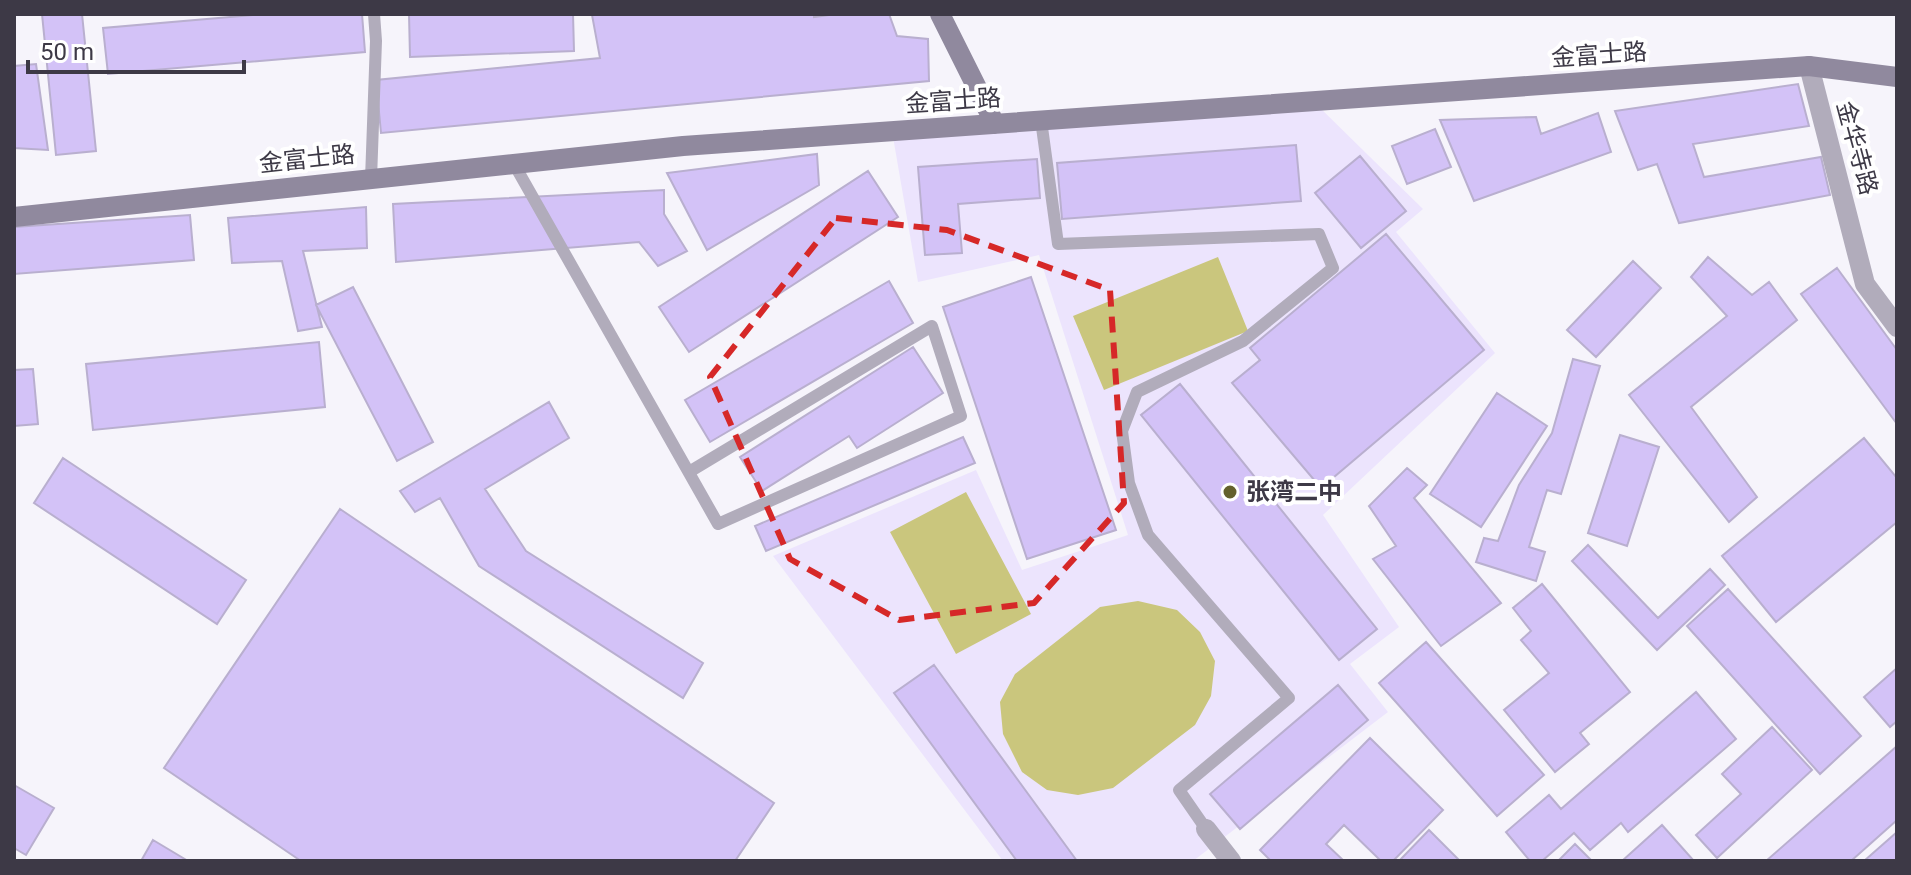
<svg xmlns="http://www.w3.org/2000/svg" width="1911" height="875" viewBox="0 0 1911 875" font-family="Roboto,'Noto Sans SC',sans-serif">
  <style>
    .built { fill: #ece4fd }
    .green { fill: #cac67d }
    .building { fill: #d3c2f7; stroke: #b9afcf; stroke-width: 2 }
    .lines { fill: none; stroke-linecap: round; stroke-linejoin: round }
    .lane { stroke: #b1acbb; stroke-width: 12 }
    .street { stroke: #b1acbb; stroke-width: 20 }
    .secondary { stroke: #90899e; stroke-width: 20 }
    .marked { fill: none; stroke: #d62828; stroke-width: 6; stroke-dasharray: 16 10; stroke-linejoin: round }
    .poi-dot { fill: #63602d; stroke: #fff; stroke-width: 3 }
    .labels { text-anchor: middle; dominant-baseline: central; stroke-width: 8; stroke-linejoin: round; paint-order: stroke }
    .street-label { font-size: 24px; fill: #3d3946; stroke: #fff }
    .poi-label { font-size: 24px; font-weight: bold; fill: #3d3946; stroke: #fff; text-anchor: start }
  </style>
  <rect width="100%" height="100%" fill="#f6f4fb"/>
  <!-- built -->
  <path class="built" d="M 1313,101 L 1423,209 L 1396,232 L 1495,353 L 1323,515 L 1399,627 L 1350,664 L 1388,712 L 1193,861 L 1003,861 L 773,556 L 976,470 L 1022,570 L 1128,535 L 1039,255 L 918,282 L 892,131 Z"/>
  <!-- green -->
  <path class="green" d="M 1218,257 L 1248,331 L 1104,390 L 1073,316 Z
    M 966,492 L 1031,614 L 956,654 L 890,532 Z
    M 1138,601 L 1177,610 L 1200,632 L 1215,661 L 1211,696 L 1195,725 L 1113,788 L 1078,795 L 1047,790 L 1022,772 L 1003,734 L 1000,702 L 1015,674 L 1100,607 Z"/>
  <!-- building -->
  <path class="building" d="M 42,14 L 82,14 L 96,151 L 56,155 Z
    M 264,14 L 362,14 L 365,52 L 108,74 L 103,28 Z
    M 409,14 L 573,14 L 574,51 L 410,57 Z
    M 603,14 L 814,14 L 814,17 L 836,14 L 889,14 L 897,36 L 928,39 L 929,81 L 381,133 L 376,80 L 600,58 L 592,15 Z
    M 36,64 L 48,150 L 14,148 L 14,66 Z
    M 1798,84 L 1809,126 L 1693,144 L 1704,177 L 1821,157 L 1830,195 L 1679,223 L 1657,164 L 1638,170 L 1615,111 Z
    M 1598,113 L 1611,152 L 1474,201 L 1440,120 L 1536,117 L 1541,134 Z
    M 1435,129 L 1451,167 L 1407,184 L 1392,146 Z
    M 1296,145 L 1301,201 L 1062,219 L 1057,163 Z
    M 817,154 L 819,185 L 707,250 L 667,173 Z
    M 1360,156 L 1406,211 L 1361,248 L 1315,193 Z
    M 1037,159 L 1040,198 L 958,204 L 962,253 L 925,255 L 918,167 Z
    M 868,171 L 898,217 L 689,352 L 659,307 Z
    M 664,190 L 664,214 L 687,251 L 658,266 L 639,242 L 396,262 L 393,204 Z
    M 366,207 L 367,248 L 303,251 L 322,327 L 298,331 L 282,261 L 232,263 L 228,218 Z
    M 190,215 L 194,260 L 14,274 L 14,227 Z
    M 1386,234 L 1484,350 L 1321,488 L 1232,383 L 1260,360 L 1250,348 Z
    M 1708,257 L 1752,295 L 1769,282 L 1797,320 L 1691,407 L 1757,497 L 1729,522 L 1629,395 L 1727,316 L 1691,277 Z
    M 1633,261 L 1661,288 L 1596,357 L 1567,330 Z
    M 1837,268 L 1897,350 L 1897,424 L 1801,294 Z
    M 1031,277 L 1116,530 L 1027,559 L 943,307 Z
    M 889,281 L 913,323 L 710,442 L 685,400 Z
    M 353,287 L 433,442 L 397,461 L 316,305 Z
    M 319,342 L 325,407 L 93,430 L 86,364 Z
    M 913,347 L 943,393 L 857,448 L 849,436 L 762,491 L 740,457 Z
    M 1573,359 L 1600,366 L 1561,494 L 1547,490 L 1529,547 L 1545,552 L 1536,581 L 1476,562 L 1484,538 L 1498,541 L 1519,485 L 1552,433 Z
    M 33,369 L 38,424 L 14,426 L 14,370 Z
    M 1180,384 L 1377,629 L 1339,660 L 1141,415 Z
    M 1497,393 L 1547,426 L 1481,527 L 1430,494 Z
    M 549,402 L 569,438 L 485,489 L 526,551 L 703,663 L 683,698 L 479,566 L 440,498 L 415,512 L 400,491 Z
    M 1620,435 L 1659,447 L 1627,546 L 1588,533 Z
    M 963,437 L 975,463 L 766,551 L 755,526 Z
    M 1864,438 L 1897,478 L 1897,522 L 1776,622 L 1722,556 Z
    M 63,458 L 246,580 L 217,624 L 34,503 Z
    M 1407,468 L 1427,485 L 1414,498 L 1501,603 L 1441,646 L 1373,559 L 1396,546 L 1369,506 Z
    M 340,509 L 774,803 L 735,861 L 301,861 L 164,768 Z
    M 1588,545 L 1658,618 L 1710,569 L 1725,585 L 1657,650 L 1572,561 Z
    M 1542,584 L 1630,692 L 1580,733 L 1589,744 L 1555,772 L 1504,710 L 1549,673 L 1521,640 L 1531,631 L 1513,608 Z
    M 1728,589 L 1861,736 L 1820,774 L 1687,626 Z
    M 1426,642 L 1544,775 L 1497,816 L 1379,683 Z
    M 934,665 L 1077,861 L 1017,861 L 894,693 Z
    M 1897,668 L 1897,721 L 1890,727 L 1864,697 Z
    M 1338,685 L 1368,720 L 1240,829 L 1210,794 Z
    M 1696,692 L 1736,739 L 1628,832 L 1621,823 L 1590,850 L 1574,833 L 1542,861 L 1530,861 L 1506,832 L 1549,795 L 1561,809 Z
    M 1772,727 L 1812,770 L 1717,858 L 1696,835 L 1741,794 L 1722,774 Z
    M 1370,738 L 1443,810 L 1393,861 L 1381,861 L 1344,825 L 1326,844 L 1344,861 L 1271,861 L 1260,850 Z
    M 1897,746 L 1897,820 L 1851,861 L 1766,861 Z
    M 14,785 L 54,808 L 26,855 L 14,848 Z
    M 1662,825 L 1694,861 L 1622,861 Z
    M 1429,830 L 1460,861 L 1399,861 Z
    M 1897,832 L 1897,861 L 1864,861 Z
    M 153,840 L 188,861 L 141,861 Z
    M 1575,844 L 1592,861 L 1558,861 Z"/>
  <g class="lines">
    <!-- lane -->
    <path class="lane" d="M 1041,120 L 1058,244 L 1319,234 L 1333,268 L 1243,341 L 1137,392 L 1122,431 L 1129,483 L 1148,535 L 1289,698 L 1179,790 L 1206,829
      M 514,164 L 718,524 L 961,416 L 932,326 L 689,472
      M 371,179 L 376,41 L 374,14"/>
    <!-- street -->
    <path class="street" d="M 1809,66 L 1865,284 L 1897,327
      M 1206,829 L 1231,861"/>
    <!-- secondary -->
    <path class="secondary" d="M 940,14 L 995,124
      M 14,217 L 683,146 L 1809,66 L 1897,77"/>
  </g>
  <!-- marked area -->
  <path class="marked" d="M 836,218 L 947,230 L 1110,290 L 1124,503 L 1034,603 L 899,620 L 790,559 L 710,377 Z"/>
  <!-- markers -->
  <circle class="poi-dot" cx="1230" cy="492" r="8"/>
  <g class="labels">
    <!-- street labels -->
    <g class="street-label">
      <text transform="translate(1599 55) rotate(-4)">金富士路</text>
      <text transform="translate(953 101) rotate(-4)">金富士路</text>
      <text transform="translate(1857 148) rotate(75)">金华寺路</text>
      <text transform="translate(307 159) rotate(-6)">金富士路</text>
    </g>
    <!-- poi labels -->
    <g class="poi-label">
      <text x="1246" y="492">张湾二中</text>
    </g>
  </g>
  <!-- border -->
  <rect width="1911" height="875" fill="none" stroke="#3d3946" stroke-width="32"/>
  <!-- scale -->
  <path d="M28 60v12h216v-12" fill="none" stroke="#3d3946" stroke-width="4"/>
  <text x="40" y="60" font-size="24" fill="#3d3946" stroke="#ffffff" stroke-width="6" paint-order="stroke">50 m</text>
</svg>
